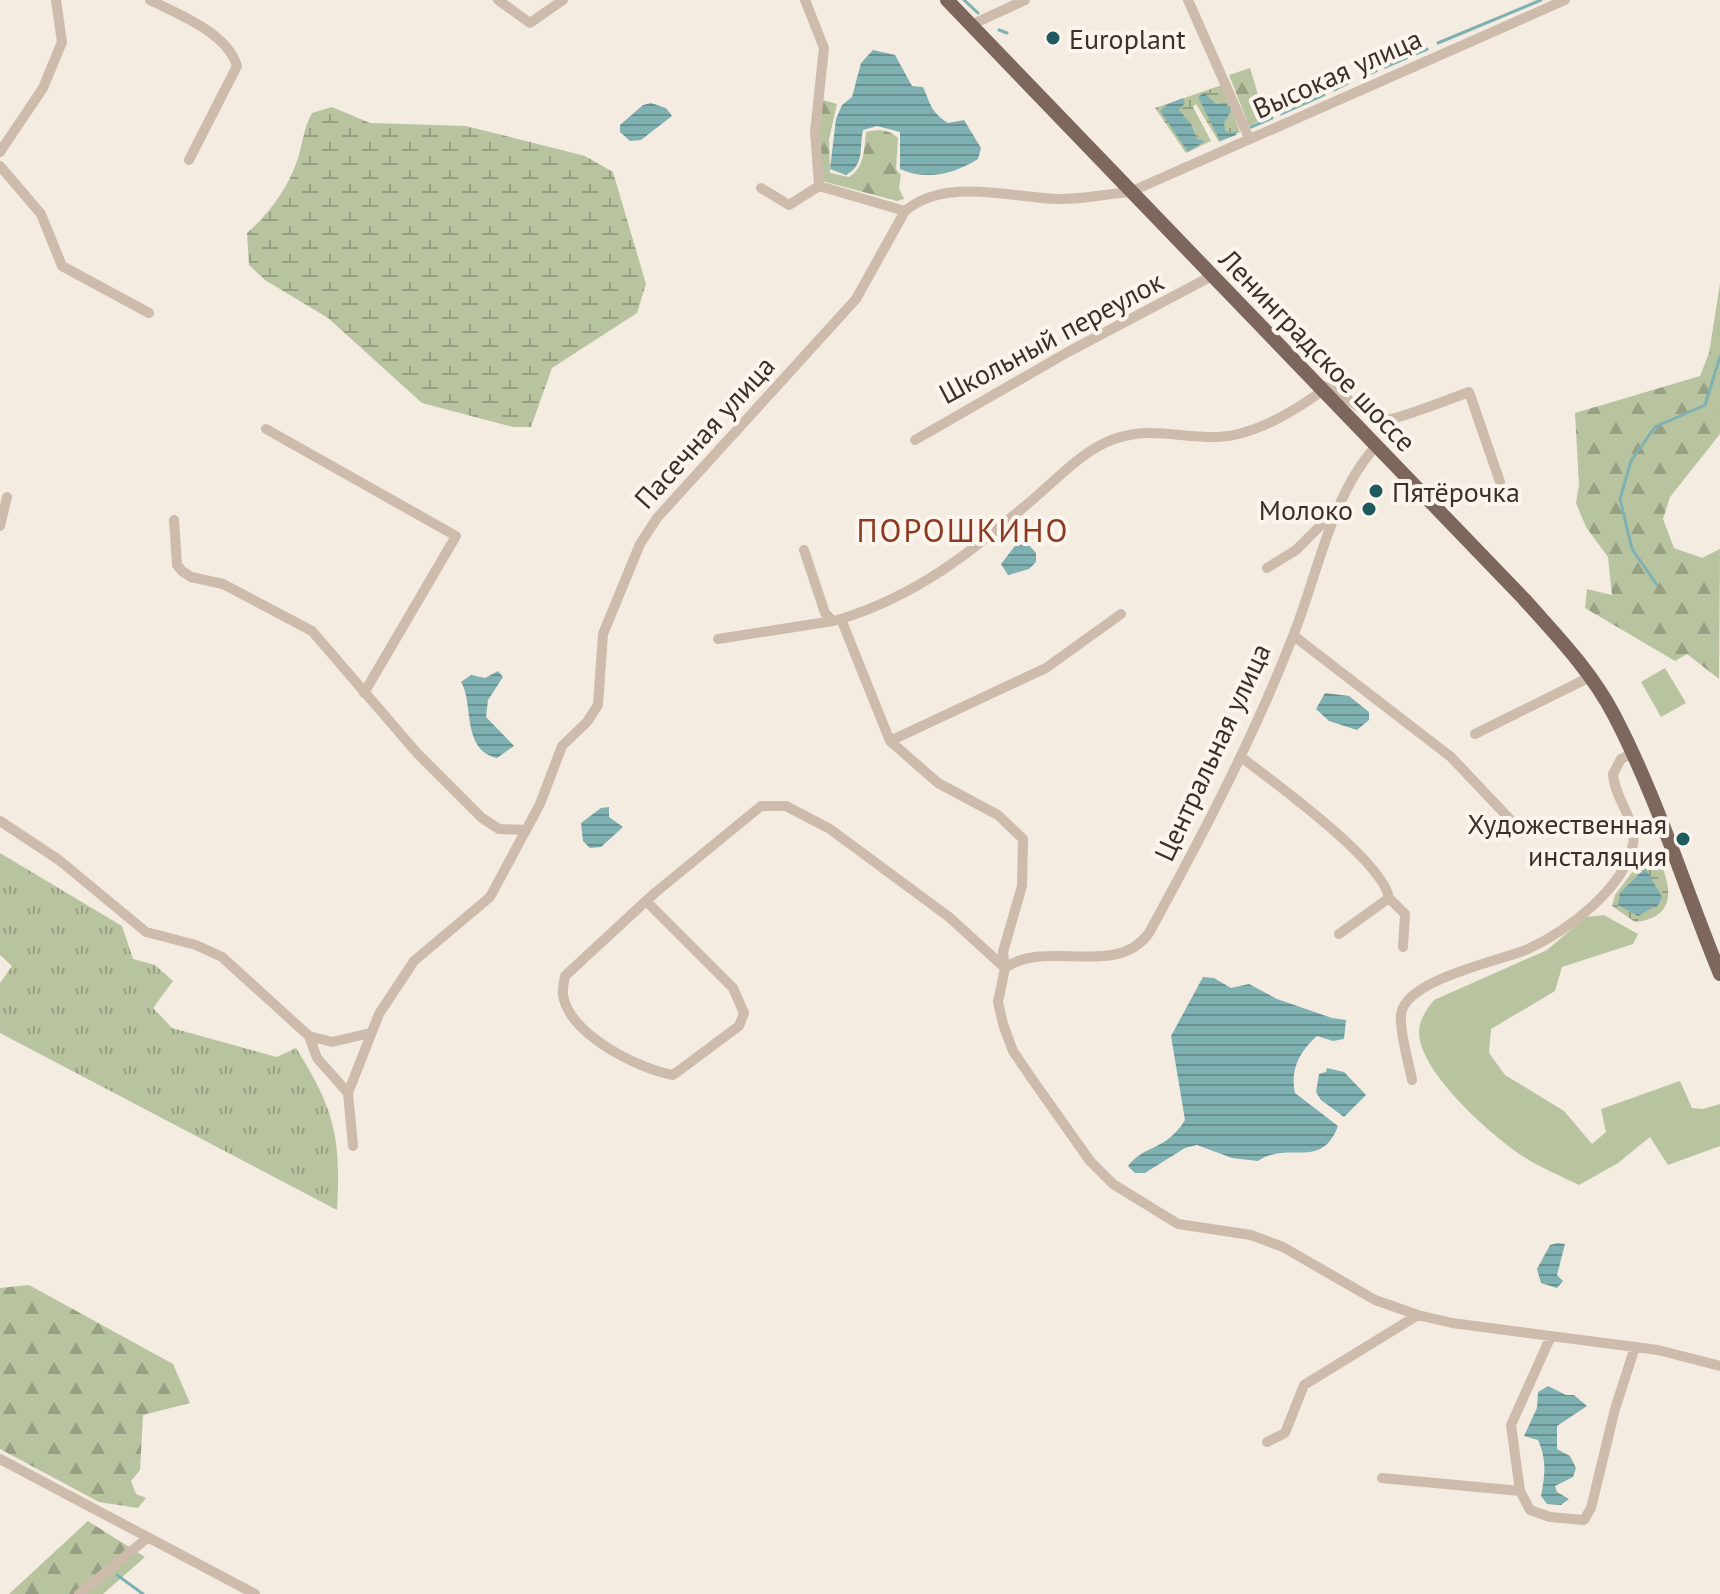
<svg xmlns="http://www.w3.org/2000/svg" width="1720" height="1594" viewBox="0 0 1720 1594" font-family="'PT Sans',sans-serif">
  <style>
    .grass { fill: url(#grass-tufts) }
    .forest { fill: url(#forest-firs) }
    .wetland { fill: url(#wetland-marsh) }
    .garden { fill: #b8c4a0 }
    .water { fill: url(#water-rules) }
    .lines { fill: none; stroke-linecap: round; stroke-linejoin: round }
    .stream { stroke: #7fb0b2; stroke-width: 3 }
    .minor { stroke: #cdbbac; stroke-width: 10 }
    .major { stroke: #7d675c; stroke-width: 14 }
    .poi-dot { fill: #1f5a5e; stroke: #fbf5ee; stroke-width: 3 }
    .labels { text-anchor: middle; dominant-baseline: central; stroke-width: 8; stroke-linejoin: round; paint-order: stroke }
    .poi-label { font-size: 28px; fill: #3b302b; stroke: #fbf5ee; text-anchor: start }
    .street-label { font-size: 28px; fill: #3b302b; stroke: #fbf5ee }
    .quarter-label { font-size: 32px; letter-spacing: 2px; fill: #8c3b22; stroke: #fbf5ee }
  </style>
  <defs>
    <pattern id="grass-tufts" width="24" height="20" patternUnits="userSpaceOnUse" patternTransform="scale(2)"><rect width="24" height="20" fill="#b8c4a0"/><path d="M3 7l-1-3M5 7V3M7 7l1-3M15 17l-1-3M17 17v-4M19 17l1-3" fill="none" stroke="#97a083"/></pattern>
    <pattern id="forest-firs" width="22" height="20" patternUnits="userSpaceOnUse" patternTransform="scale(2)"><rect width="22" height="20" fill="#b8c4a0"/><path d="M5 1l3.5 6h-7zM16 11l3.5 6h-7z" fill="#97a083"/></pattern>
    <pattern id="wetland-marsh" width="20" height="14" patternUnits="userSpaceOnUse" patternTransform="scale(2)"><rect width="20" height="14" fill="#b8c4a0"/><path d="M1 5h8M5 5V1M11 12h8M15 12V8" fill="none" stroke="#97a083"/></pattern>
    <pattern id="water-rules" width="6" height="5" patternUnits="userSpaceOnUse" patternTransform="scale(2)"><rect width="6" height="5" fill="#7fb0b2"/><path d="M0 2.5h6" fill="none" stroke="#699091"/></pattern>
  </defs>
  <rect width="100%" height="100%" fill="#f4ebe1"/>
  <!-- grass -->
  <path class="grass" d="M 0,853 L 122,926 L 133,959 L 155,965 L 173,981 L 153,1008 L 172,1028 L 277,1057 L 296,1048 C 335,1110 341,1137 337,1210 L 0,1033 L 0,983 L 12,966 L 0,955 Z"/>
  <!-- forest -->
  <path class="forest" d="M 1250,68 L 1265,118 L 1249,126 L 1229,75 Z
    M 823,100 L 837,104 L 829,139 L 830,173 L 849,177 C 865,167 864,149 866,132 C 877,129 889,129 898,138 L 896,169 L 901,175 L 899,188 L 904,199 L 897,201 L 822,181 L 818,146 Z
    M 1720,284 L 1720,434 L 1670,497 L 1663,519 L 1674,548 L 1702,558 L 1720,549 L 1719,679 L 1687,654 L 1675,661 L 1585,608 L 1587,589 L 1612,595 L 1608,557 L 1586,527 L 1576,503 L 1579,484 L 1575,413 L 1700,376 L 1709,353 Z
    M 29,1285 L 173,1364 L 190,1403 L 143,1415 L 140,1470 L 131,1481 L 136,1494 L 146,1498 L 138,1508 L 99,1502 L 0,1449 L 0,1288 Z
    M 88,1521 L 145,1557 L 103,1594 L 9,1594 Z"/>
  <!-- wetland -->
  <path class="wetland" d="M 1222,85 L 1240,132 L 1219,142 L 1196,104 L 1193,107 L 1211,141 L 1186,153 L 1155,108 Z
    M 332,107 L 370,123 L 466,126 L 585,156 L 613,172 L 646,284 L 637,313 L 552,368 L 531,427 L 513,427 L 422,403 L 328,318 L 265,280 L 249,265 L 247,233 C 268,215 288,188 297,161 C 303,144 303,129 312,113 Z
    M 1646,854 L 1658,858 C 1673,888 1676,918 1635,922 L 1612,906 L 1615,895 Z"/>
  <!-- garden -->
  <path class="garden" d="M 1665,668 L 1686,703 L 1661,717 L 1641,682 Z
    M 1604,915 L 1638,934 L 1633,944 L 1562,967 L 1555,991 L 1491,1029 L 1489,1053 L 1505,1075 L 1564,1111 L 1592,1144 L 1606,1132 L 1601,1109 L 1680,1081 L 1692,1108 L 1703,1109 L 1720,1104 L 1720,1146 L 1668,1165 L 1650,1137 L 1618,1163 L 1579,1185 C 1561,1176 1541,1168 1524,1157 C 1493,1137 1420,1073 1419,1033 C 1419,1020 1426,1010 1434,1000 L 1547,950 L 1586,917 Z"/>
  <!-- water -->
  <path class="water" d="M 873,50 L 895,55 L 912,86 L 923,87 C 931,105 931,112 948,123 L 964,120 L 981,148 L 978,159 C 954,174 927,181 900,169 L 900,132 L 877,126 L 863,130 C 859,148 865,165 846,175 L 830,169 L 836,119 L 842,105 L 852,97 L 861,63 Z
    M 1204,93 L 1216,104 L 1226,103 L 1231,111 L 1224,123 L 1225,130 L 1229,133 L 1237,131 L 1236,135 L 1220,141 L 1198,97 Z
    M 1183,98 L 1185,103 L 1179,110 L 1191,124 L 1197,139 L 1205,141 L 1188,152 L 1160,111 L 1166,105 Z
    M 651,103 L 666,108 L 672,116 L 641,140 L 630,141 L 620,132 L 620,125 L 643,105 Z
    M 1018,542 L 1027,543 L 1036,553 L 1036,562 L 1029,569 L 1008,575 L 1001,564 Z
    M 498,671 L 503,677 L 488,700 L 486,717 L 514,746 L 497,758 C 461,750 474,702 461,682 L 471,675 L 485,678 Z
    M 1325,693 L 1349,696 L 1369,712 L 1369,720 L 1357,730 L 1329,721 L 1316,709 Z
    M 609,807 L 609,817 L 623,827 L 601,847 L 590,848 L 583,841 L 581,823 L 601,808 Z
    M 1645,868 L 1662,897 L 1659,904 L 1638,916 L 1618,905 L 1620,893 Z
    M 1203,977 L 1214,978 L 1231,988 L 1249,984 L 1277,999 L 1332,1018 L 1346,1020 L 1344,1039 L 1333,1041 L 1317,1036 C 1299,1052 1290,1070 1295,1093 L 1338,1126 C 1321,1171 1289,1140 1258,1161 L 1232,1158 L 1197,1145 L 1185,1148 L 1145,1173 L 1135,1173 L 1128,1166 C 1145,1144 1166,1151 1185,1120 L 1171,1036 Z
    M 1327,1068 L 1344,1072 L 1366,1095 L 1344,1117 L 1321,1100 L 1316,1092 L 1319,1074 L 1326,1072 Z
    M 1558,1243 L 1565,1244 L 1557,1275 L 1563,1281 L 1557,1288 L 1541,1283 L 1537,1269 L 1550,1245 Z
    M 1548,1386 L 1566,1395 L 1574,1395 L 1587,1406 L 1557,1426 L 1557,1449 L 1570,1456 L 1576,1468 L 1573,1477 L 1555,1486 L 1557,1492 L 1569,1499 L 1561,1505 L 1547,1504 L 1541,1496 C 1545,1475 1547,1460 1538,1440 L 1524,1436 L 1537,1408 L 1538,1392 Z"/>
  <g class="lines">
    <!-- stream -->
    <path class="stream" d="M 964,0 L 978,13
      M 999,30 L 1007,33
      M 1438,43 L 1541,0
      M 1385,67 L 1427,49
      M 1360,78 L 1376,71
      M 1334,90 L 1348,83
      M 1281,114 L 1324,95
      M 1251,127 L 1272,118
      M 1657,585 L 1632,549 L 1620,499 L 1631,461 L 1655,427 L 1705,405 L 1720,357
      M 117,1575 L 143,1594"/>
    <!-- minor -->
    <path class="minor" d="M 150,0 C 180,15 227,33 237,66 L 189,160
      M 498,0 L 530,23 L 563,0
      M 805,0 L 824,48 L 815,132 L 819,186
      M 1188,0 L 1249,138
      M 971,25 L 1025,0
      M 0,152 L 43,88 L 62,42 L 56,0
      M 0,166 L 41,214 L 62,266 L 149,313
      M 761,188 L 789,205 L 819,186 L 905,211
      M 1317,384 C 1344,391 1365,416 1384,420 C 1395,421 1455,397 1469,392 L 1500,482
      M 266,429 L 456,536 L 364,693
      M 915,440 L 1068,352 L 1210,277
      M 174,520 L 177,565 L 182,571 L 191,577 L 223,584 L 312,631 L 417,753 L 482,818 L 499,829 L 526,830
      M 0,526 L 7,497
      M 804,550 L 825,613 L 833,621 L 841,619 L 890,741 L 938,783 L 998,815 L 1023,839 L 1022,886 L 1003,952 L 1005,968 L 998,1002 L 1003,1024 L 1013,1051 L 1032,1079 L 1090,1161 L 1113,1184 L 1178,1224 L 1251,1235 L 1283,1247 L 1375,1300 L 1418,1315 L 1452,1323 L 1658,1350 L 1720,1366
      M 1267,568 L 1296,550 L 1335,511
      M 841,619 C 920,594 969,553 1031,501 C 1056,480 1083,450 1114,439 C 1151,426 1180,438 1217,437 C 1254,436 1293,412 1322,391
      M 1294,636 L 1451,757 L 1523,833
      M 718,639 L 833,621
      M 1475,734 L 1590,677
      M 890,741 L 1046,668 L 1121,614
      M 1241,757 C 1274,782 1383,861 1389,898
      M 0,821 L 59,860 L 146,932 L 196,945 L 222,957 L 309,1036 L 332,1042 L 370,1033
      M 1389,898 L 1405,914 L 1403,947
      M 646,901 L 733,988 L 744,1013 L 739,1026 L 673,1075 C 638,1069 569,1034 563,995 C 562,990 564,982 565,976 L 646,901 L 656,892 L 761,806 L 786,806 L 830,829 L 949,917 L 1005,968
      M 1339,934 L 1389,898
      M 1005,968 C 1047,938 1116,979 1149,933 C 1202,836 1253,739 1293,636 C 1318,574 1330,498 1375,447
      M 309,1036 L 317,1058 L 348,1093
      M 1412,1080 C 1409,1064 1399,1030 1401,1014 C 1406,979 1500,961 1528,949 C 1567,931 1624,889 1633,844 C 1637,820 1614,798 1613,774 L 1621,759 L 1631,754
      M 353,1146 L 348,1093 L 379,1014 L 414,961 L 490,897 L 540,804 L 562,746 L 587,722 L 598,705 L 603,634 L 640,544 L 657,518 L 856,299 L 905,211 C 945,177 1009,197 1056,199 C 1080,200 1105,194 1130,192 L 1565,0
      M 1551,1336 L 1511,1425 L 1520,1491 L 1530,1510 L 1550,1517 L 1584,1520 L 1591,1508 L 1615,1409 L 1635,1347
      M 1267,1442 L 1285,1433 L 1304,1385 L 1418,1315
      M 0,1459 L 255,1594
      M 1382,1478 L 1520,1491
      M 79,1594 L 146,1539"/>
    <!-- major -->
    <path class="major" d="M 947,0 L 1524,599 C 1557,636 1591,671 1614,715 C 1657,797 1685,889 1720,974"/>
  </g>
  <!-- markers -->
  <g class="poi-dot">
    <circle cx="1053" cy="38" r="8"/>
    <circle cx="1376" cy="491" r="8"/>
    <circle cx="1369" cy="509" r="8"/>
    <circle cx="1683" cy="839" r="8"/>
  </g>
  <g class="labels">
    <!-- poi labels -->
    <g class="poi-label">
      <text x="1069" y="38">Europlant</text>
      <text x="1392" y="491">Пятёрочка</text>
      <text x="1353" y="509" text-anchor="end">Молоко</text>
      <text x="1667" y="823" text-anchor="end">Художественная<tspan x="1667" dy="32">инсталяция</tspan></text>
    </g>
    <!-- street labels -->
    <g class="street-label">
      <text transform="translate(1337 73) rotate(-24)">Высокая улица</text>
      <text transform="translate(1051 337) rotate(-28)">Школьный переулок</text>
      <text transform="translate(1318 350) rotate(46)">Ленинградское шоссе</text>
      <text transform="translate(704 432) rotate(-48)">Пасечная улица</text>
      <text transform="translate(1212 752) rotate(-65)">Центральная улица</text>
    </g>
    <!-- quarter labels -->
    <g class="quarter-label">
      <text x="963" y="530">ПОРОШКИНО</text>
    </g>
  </g>
</svg>
